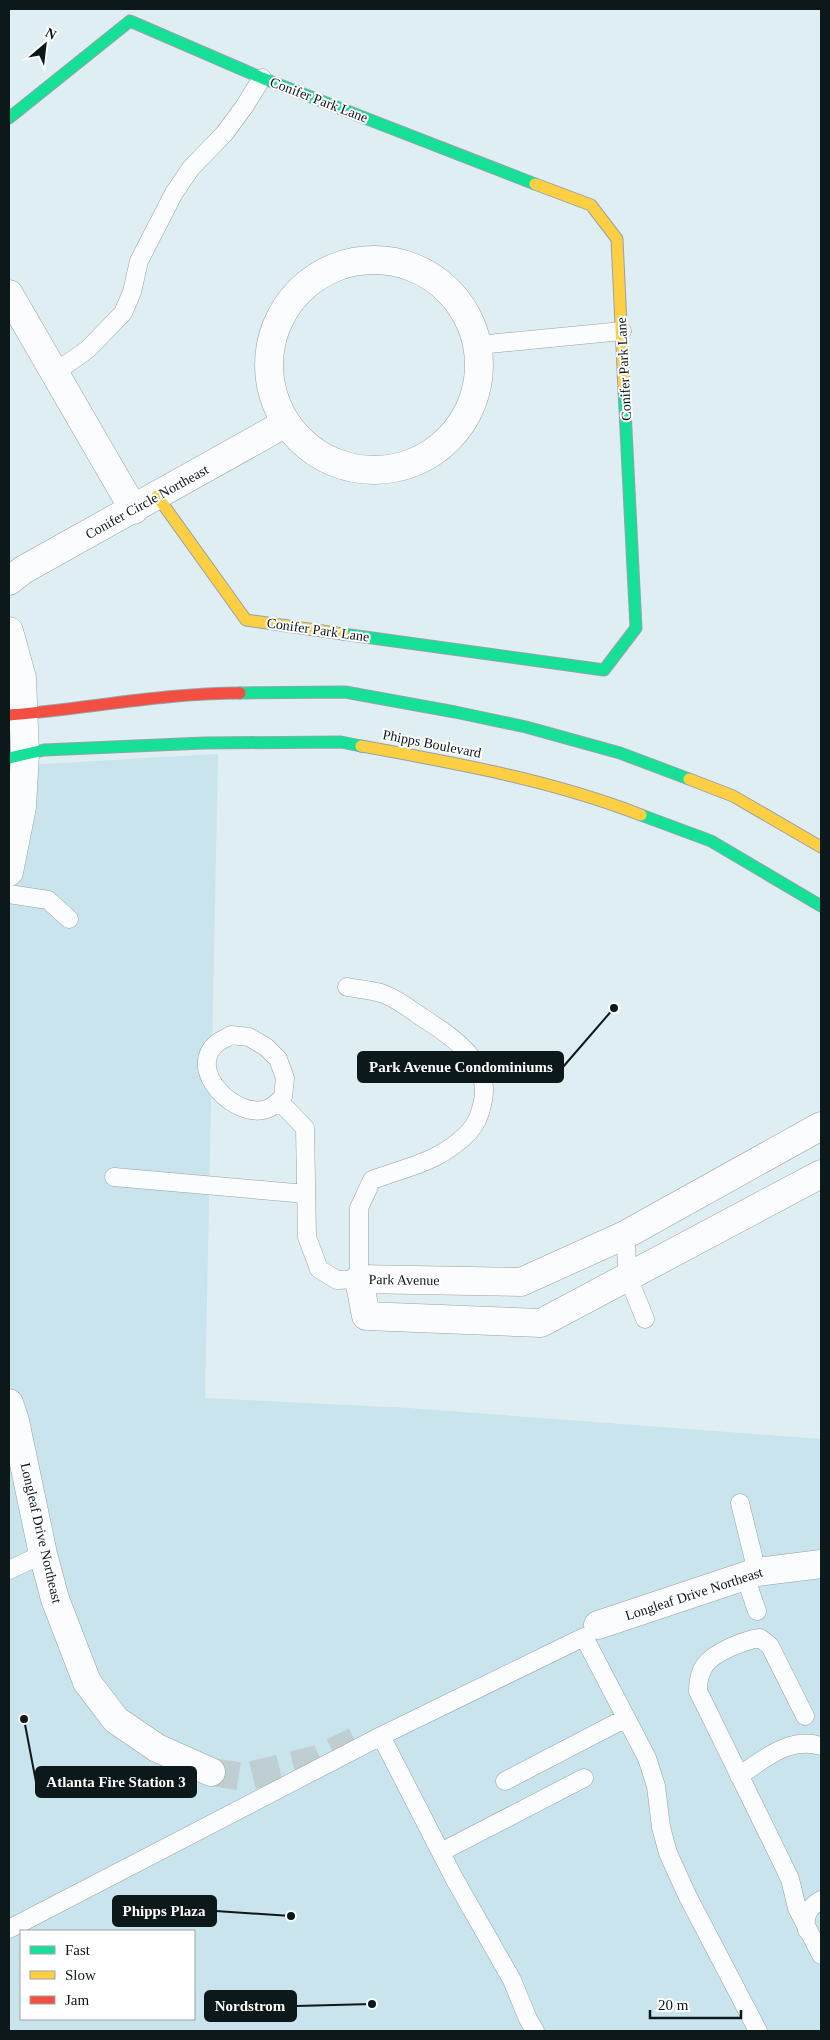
<svg xmlns="http://www.w3.org/2000/svg" width="830" height="2040" viewBox="0 0 830 2040" font-family="'Times New Roman',serif">
  <style>
    .built { fill: #c9e4ec; fill-rule: evenodd }
    .lines { fill: none; stroke-linecap: round; stroke-linejoin: round }
    .street-tunnel { stroke: #bfced3; stroke-width: 28; stroke-dasharray: 28 14; stroke-linecap: butt }
    .lane-casing { stroke: #96a2a6; stroke-width: 19 }
    .street-casing { stroke: #96a2a6; stroke-width: 29 }
    .fast-casing { stroke: #96a2a6; stroke-width: 13 }
    .slow-casing { stroke: #96a2a6; stroke-width: 13 }
    .jam-casing { stroke: #96a2a6; stroke-width: 13 }
    .lane { stroke: #fafcfd; stroke-width: 18 }
    .street { stroke: #fafcfd; stroke-width: 28 }
    .fast { stroke: #16e098; stroke-width: 11 }
    .slow { stroke: #ffcf43; stroke-width: 11 }
    .jam { stroke: #f24e42; stroke-width: 11 }
    .labels { text-anchor: middle; dominant-baseline: central; stroke-width: 4; stroke-linejoin: round; paint-order: stroke }
    .street-label { font-size: 14px; fill: #0d181b; stroke: #fff }
    .leader { fill: none; stroke: #0d181b; stroke-width: 2 }
    .callout-dot { fill: #0d181b; stroke: #fff; stroke-width: 2 }
    .callout { fill: #0d181b; stroke: #0d181b; stroke-width: 2 }
    .callout-label { font-size: 15px; text-anchor: middle; font-weight: bold; fill: #fff }
  </style>
  <rect width="100%" height="100%" fill="#deeef3"/>
  <!-- built -->
  <path class="built" d="M 218,754 L 205,1398 L 409,1408 L 821,1439 L 821,2031 L 9,2031 L 9,766 ZM 21,1931 L 194,1931 L 194,2019 L 21,2019 Z"/>
  <g class="lines">
    <!-- street-tunnel -->
    <path class="street-tunnel" d="M 211,1772 L 245,1777 L 318,1759 L 355,1741"/>
    <!-- lane casing -->
    <g class="lane-casing">
      <path id="lane" d="M 478,345 L 622,331
        M 54,373 L 87,350 L 123,313 L 132,292 L 139,261 L 174,193 L 191,168 L 224,134 L 244,107 L 262,78
        M 9,894 L 48,900 L 69,919
        M 231,1035 L 249,1037 L 266,1047 L 278,1059 L 285,1078 L 283,1097 C 279,1101 273,1107 267,1109 C 236,1120 185,1070 217,1043 C 221,1040 227,1038 231,1035 Z
        M 279,1101 L 305,1128 L 307,1237 L 319,1269 L 337,1280 L 359,1279 L 359,1208 L 372,1180 C 410,1166 440,1162 469,1132 C 476,1124 480,1115 482,1105 C 494,1063 451,1036 420,1016 C 409,1008 394,997 381,993 C 370,990 358,989 347,987
        M 114,1177 L 306,1194
        M 625,1235 L 628,1277 L 645,1319
        M 740,1503 L 757,1572
        M 9,1570 L 43,1554
        M 745,1576 L 757,1611
        M 805,1716 L 770,1646 L 760,1638 C 745,1640 714,1652 705,1665 C 699,1673 698,1681 698,1691 L 775,1848 L 790,1879 L 797,1908 L 821,1955
        M 381,1736 L 584,1637 L 647,1758 L 656,1786 L 661,1827 L 668,1853 L 687,1895 L 758,2031
        M 739,1776 C 764,1759 790,1736 821,1746
        M 505,1781 L 626,1718
        M 441,1852 L 584,1778
        M 9,1929 L 381,1736 L 455,1880 L 512,1980 L 528,2019 L 535,2031
        M 807,1930 C 803,1916 809,1907 821,1900"/>
    </g>
    <!-- street casing -->
    <g class="street-casing">
      <path id="street" d="M269 365a105 105 0 1 1 210 0a105 105 0 1 1-210 0Z
        M 9,294 L 134,510
        M 9,581 L 23,570 L 286,423
        M 9,631 L 22,678 L 25,754 L 22,807 L 9,872
        M 821,1126 L 625,1235 L 521,1282 L 359,1279 L 366,1316 L 541,1323 L 821,1174
        M 9,1403 L 15,1421 L 43,1554 L 55,1599 L 87,1682 L 116,1720 L 157,1748 L 211,1772
        M 598,1625 L 757,1572 L 821,1564"/>
    </g>
    <!-- fast casing -->
    <g class="fast-casing">
      <path id="fast" d="M 9,118 L 130,21 L 262,78 L 535,184
        M 343,634 L 604,670 L 636,628 L 624,390
        M 240,693 L 345,692 L 455,712 L 526,727 L 620,753 L 689,779
        M 9,758 L 44,750 L 204,743 L 341,742 L 361,746
        M 641,815 L 711,841 L 821,906"/>
    </g>
    <!-- slow casing -->
    <g class="slow-casing">
      <path id="slow" d="M 535,184 L 591,205 L 617,239 L 624,390
        M 157,496 L 246,620 L 343,634
        M 361,746 C 455,763 551,780 641,815
        M 689,779 L 733,796 L 821,847"/>
    </g>
    <!-- jam casing -->
    <g class="jam-casing">
      <path id="jam" d="M 9,715 C 86,709 163,693 240,693"/>
    </g>
    <!-- lane -->
    <use href="#lane" class="lane"/>
    <!-- street -->
    <use href="#street" class="street"/>
    <!-- fast -->
    <use href="#fast" class="fast"/>
    <!-- slow -->
    <use href="#slow" class="slow"/>
    <!-- jam -->
    <use href="#jam" class="jam"/>
  </g>
  <g class="labels">
    <!-- street labels -->
    <g class="street-label">
      <text transform="translate(319 100) rotate(21)">Conifer Park Lane</text>
      <text transform="translate(624 369) rotate(-93)">Conifer Park Lane</text>
      <text transform="translate(147 502) rotate(-29)">Conifer Circle Northeast</text>
      <text transform="translate(318 630) rotate(8)">Conifer Park Lane</text>
      <text transform="translate(432 744) rotate(11)">Phipps Boulevard</text>
      <text transform="translate(404 1280) rotate(1)">Park Avenue</text>
      <text transform="translate(41 1533) rotate(77)">Longleaf Drive Northeast</text>
      <text transform="translate(694 1594) rotate(-18)">Longleaf Drive Northeast</text>
    </g>
  </g>
  <!-- callouts -->
  <path class="leader" d="M614 1008L563 1067M24 1719L36 1782M291 1916L216 1911M372 2004L296 2006"/>
  <g class="callout-dot">
    <circle cx="614" cy="1008" r="5"/>
    <circle cx="24" cy="1719" r="5"/>
    <circle cx="291" cy="1916" r="5"/>
    <circle cx="372" cy="2004" r="5"/>
  </g>
  <g class="callout">
    <rect x="358" y="1052" width="205" height="30" rx="5"/>
    <rect x="36" y="1767" width="160" height="30" rx="5"/>
    <rect x="113" y="1896" width="103" height="30" rx="5"/>
    <rect x="205" y="1991" width="91" height="30" rx="5"/>
  </g>
  <g class="callout-label">
    <text x="461" y="1072">Park Avenue Condominiums</text>
    <text x="116" y="1787">Atlanta Fire Station 3</text>
    <text x="164" y="1916">Phipps Plaza</text>
    <text x="250" y="2011">Nordstrom</text>
  </g>
  <!-- border -->
  <rect width="830" height="2040" fill="none" stroke="#0d181b" stroke-width="20"/>
  <!-- legend -->
  <rect x="20" y="1930" width="175" height="90" fill="#ffffff" stroke="#9ea3a4"/>
  <rect x="30" y="1946" width="25" height="8" fill="#16e098" stroke="#9ea3a4"/>
  <text x="65" y="1955" font-size="15" fill="#0d181b">Fast</text>
  <rect x="30" y="1971" width="25" height="8" fill="#ffcf43" stroke="#9ea3a4"/>
  <text x="65" y="1980" font-size="15" fill="#0d181b">Slow</text>
  <rect x="30" y="1996" width="25" height="8" fill="#f24e42" stroke="#9ea3a4"/>
  <text x="65" y="2005" font-size="15" fill="#0d181b">Jam</text>
  <!-- north arrow -->
  <g transform="translate(45 45) rotate(28)" stroke="#ffffff" stroke-width="4" paint-order="stroke">
  <path d="M0-4L9 19L0 12L-9 19Z" fill="#0d181b"/>
  <text y="-8" font-size="14" font-weight="bold" text-anchor="middle" fill="#0d181b">N</text>
  </g>
  <!-- scale -->
  <path d="M650 2010v8h91v-8" fill="none" stroke="#0d181b" stroke-width="2.5"/>
  <text x="658" y="2010" font-size="15" fill="#0d181b" stroke="#ffffff" stroke-width="4" paint-order="stroke">20 m</text>
</svg>
